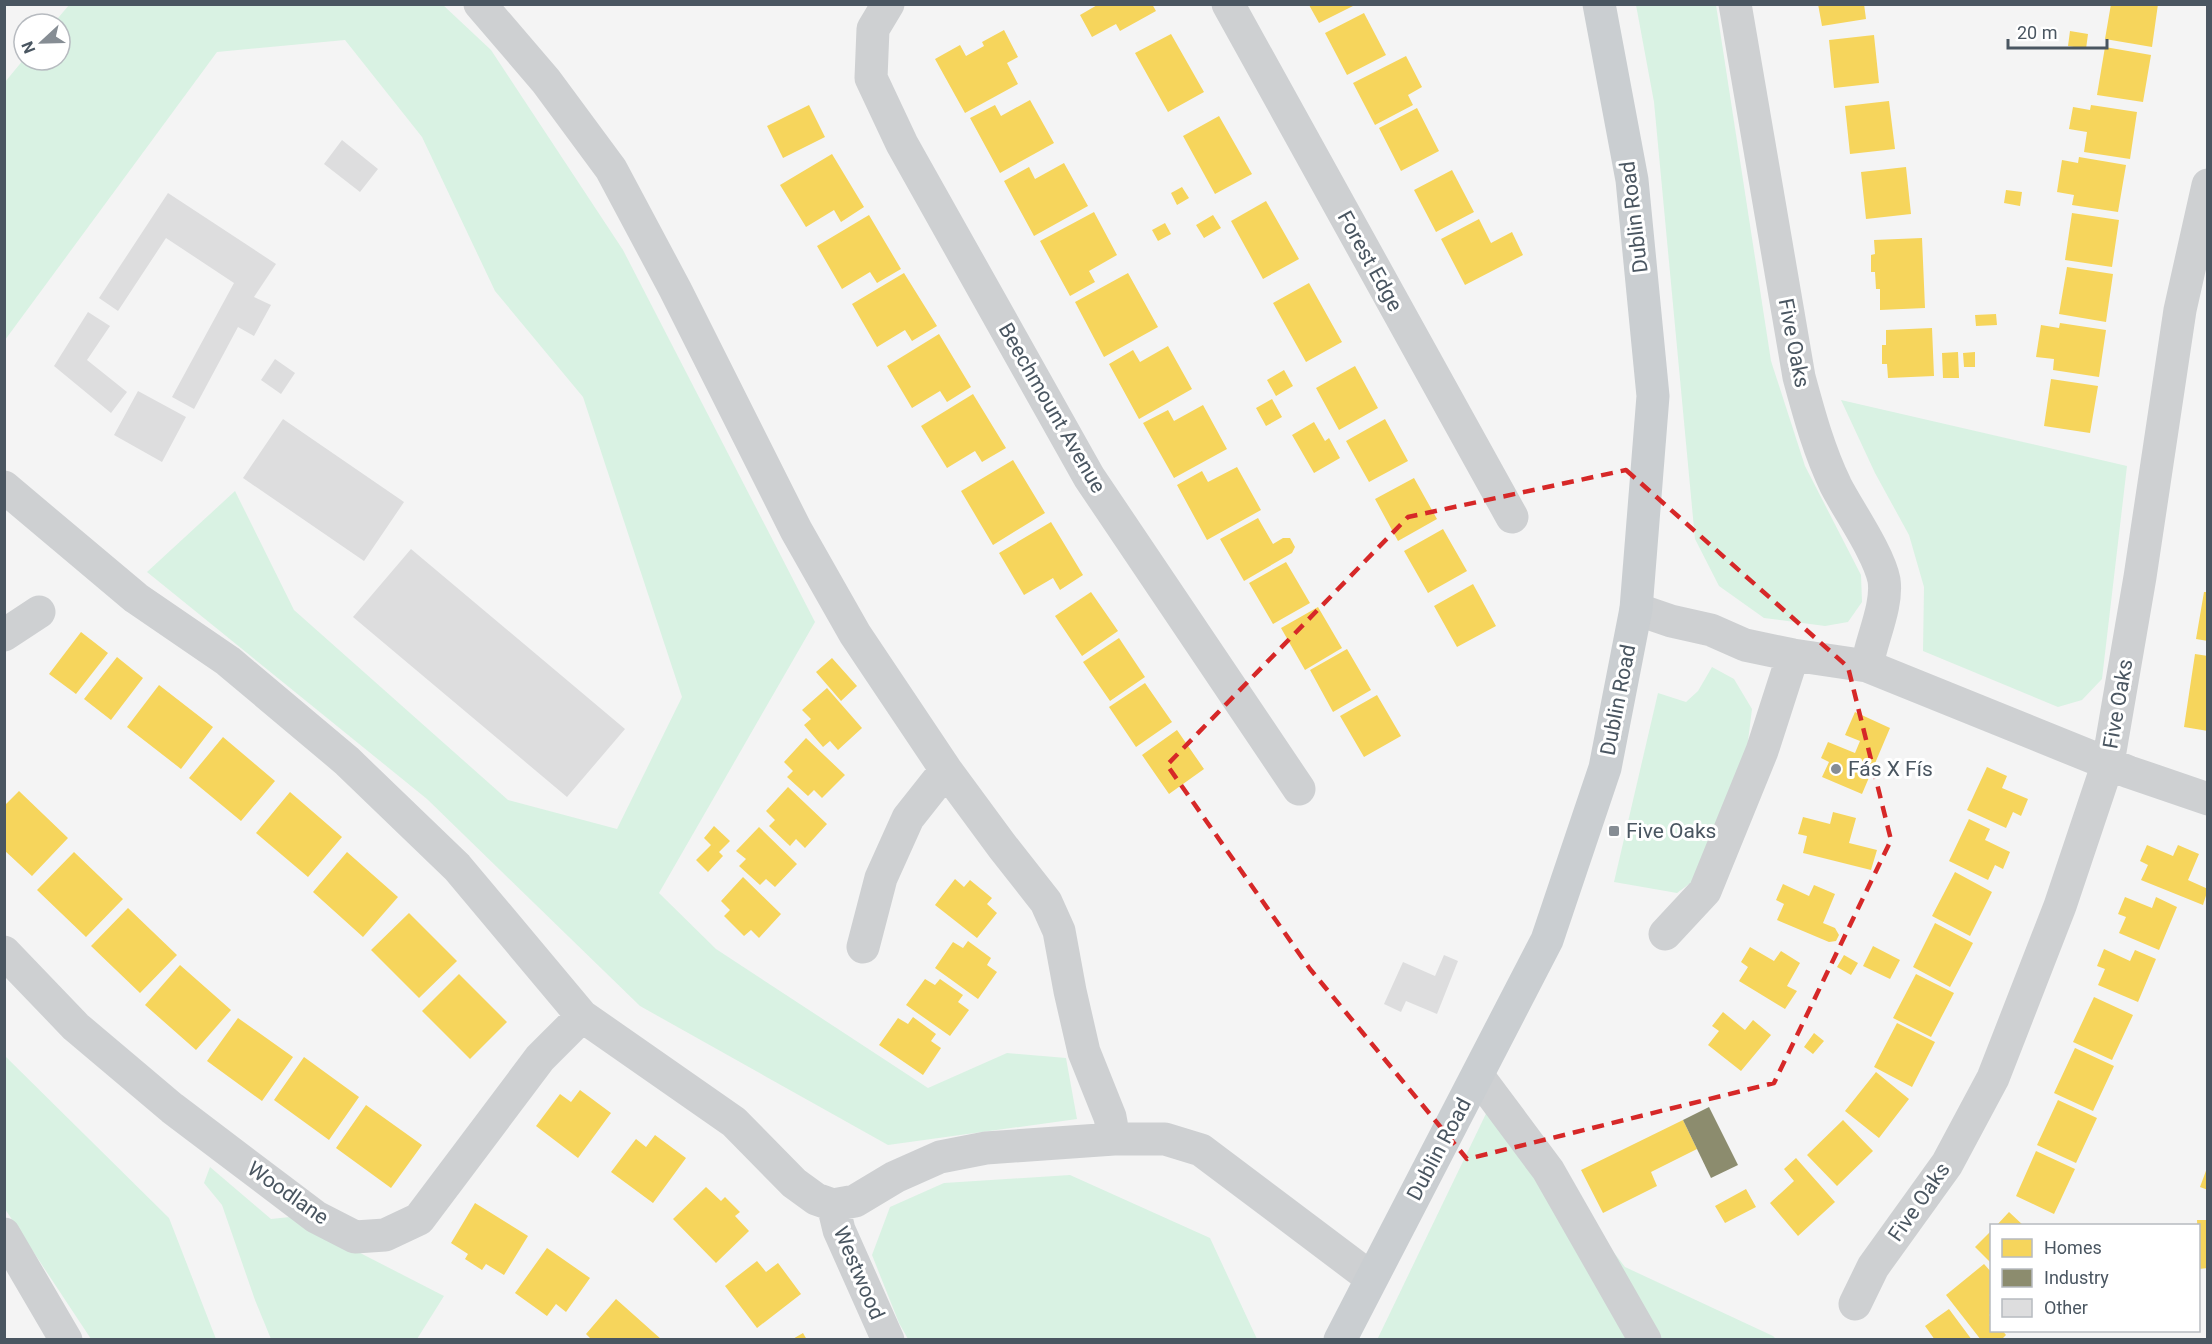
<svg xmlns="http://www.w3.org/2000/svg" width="2212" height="1344" viewBox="0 0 2212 1344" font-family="Roboto,sans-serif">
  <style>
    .green { fill: #d9f2e3 }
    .homes { fill: #f6d55c }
    .industry { fill: #8c8c6e }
    .building { fill: #ddddde }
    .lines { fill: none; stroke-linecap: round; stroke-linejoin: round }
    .minor { stroke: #ced0d2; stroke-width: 33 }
    .major { stroke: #caced1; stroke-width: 33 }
    .marked { fill: none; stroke: #d62828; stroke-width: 4.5; stroke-dasharray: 12 8; stroke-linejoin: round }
    .poi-dot { fill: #868d94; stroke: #fff; stroke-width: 2 }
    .labels { text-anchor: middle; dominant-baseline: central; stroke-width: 6; stroke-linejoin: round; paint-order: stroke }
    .street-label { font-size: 21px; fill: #4a5661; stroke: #fff }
    .poi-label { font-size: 21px; fill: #4a5661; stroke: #fff; text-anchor: start }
  </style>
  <rect width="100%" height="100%" fill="#f4f4f4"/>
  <!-- green -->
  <path class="green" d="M 69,5 L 443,5 L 491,50 L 623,250 L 815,622 L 659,893 L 716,949 L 928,1088 L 1007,1053 L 1066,1058 L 1077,1119 L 888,1145 L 640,1006 L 427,799 L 147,572 L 235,491 L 294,610 L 508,800 L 617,829 L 682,697 L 583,397 L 495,291 L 422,137 L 345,40 L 217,52 L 5,340 L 5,82 L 24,59 L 60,60 L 60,24 L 53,24 Z
    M 1636,5 L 1716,5 L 1771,361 L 1805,466 L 1861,575 L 1862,602 L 1848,622 L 1825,626 L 1764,618 L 1719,586 L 1695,539 L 1654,102 Z
    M 1841,400 L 2127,466 L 2102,679 L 2082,700 L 2058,707 L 1923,651 L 1924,587 L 1909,535 L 1875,473 Z
    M 1712,667 L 1734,679 L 1752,709 L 1747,749 L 1696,879 L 1677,893 L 1614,882 L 1658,693 L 1686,702 L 1698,691 Z
    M 4,1055 L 169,1218 L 216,1339 L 91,1339 L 5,1209 Z
    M 1494,1097 L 1625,1267 L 1773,1336 L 1776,1339 L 1377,1340 Z
    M 210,1167 L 271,1219 L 290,1217 L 444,1296 L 417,1339 L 271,1339 L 255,1300 L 222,1205 L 204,1183 Z
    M 1070,1175 L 1210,1238 L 1257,1339 L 908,1339 L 899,1323 L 872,1255 L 890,1207 L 944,1183 Z"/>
  <!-- homes -->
  <path class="homes" d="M 1099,4 L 1152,4 L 1156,11 L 1120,31 L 1116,24 L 1092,37 L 1080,15 Z
    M 1818,4 L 1864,4 L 1866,19 L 1822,26 Z
    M 2111,4 L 2158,4 L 2152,47 L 2105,39 Z
    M 1309,5 L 1355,5 L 1319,23 Z
    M 1364,13 L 1386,55 L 1347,75 L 1325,33 Z
    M 1004,30 L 1018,57 L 1007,63 L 1018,84 L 965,113 L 935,59 L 960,45 L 966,56 L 984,46 L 982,42 Z
    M 2070,31 L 2088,34 L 2086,49 L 2068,46 Z
    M 1171,34 L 1204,92 L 1168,112 L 1135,53 Z
    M 1874,35 L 1879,83 L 1834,88 L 1829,40 Z
    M 2105,47 L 2151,55 L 2143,102 L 2097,95 Z
    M 1406,56 L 1422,87 L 1408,95 L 1413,105 L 1375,125 L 1353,83 Z
    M 1030,100 L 1054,143 L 1000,173 L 970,118 L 995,105 L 1001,116 Z
    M 1889,101 L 1895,149 L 1850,154 L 1845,106 Z
    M 809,105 L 825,137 L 783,158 L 767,126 Z
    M 2091,105 L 2137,112 L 2130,159 L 2084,152 L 2087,132 L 2069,129 L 2073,107 L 2090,110 Z
    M 1417,108 L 1439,151 L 1401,171 L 1379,128 Z
    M 1219,116 L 1252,174 L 1215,194 L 1183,136 Z
    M 832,154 L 864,207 L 841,222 L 834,210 L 806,227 L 780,185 Z
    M 2079,157 L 2126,165 L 2118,212 L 2072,205 L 2074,195 L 2057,192 L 2062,160 L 2078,163 Z
    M 1064,163 L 1088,206 L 1034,236 L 1004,181 L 1029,167 L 1035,179 Z
    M 1906,167 L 1911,214 L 1866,219 L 1861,172 Z
    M 1452,170 L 1474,212 L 1436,232 L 1414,190 Z
    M 1182,187 L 1189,198 L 1177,205 L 1171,193 Z
    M 2006,190 L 2022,192 L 2020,206 L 2004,203 Z
    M 1266,201 L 1299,259 L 1263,279 L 1231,221 Z
    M 1094,212 L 1117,255 L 1089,271 L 1095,282 L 1070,296 L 1040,241 Z
    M 2072,213 L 2119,220 L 2112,267 L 2065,260 Z
    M 869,215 L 901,269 L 877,283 L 870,272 L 842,289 L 817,246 Z
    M 1213,215 L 1221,228 L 1204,238 L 1196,225 Z
    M 1479,219 L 1491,243 L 1512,232 L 1523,255 L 1465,285 L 1441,239 Z
    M 1165,223 L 1171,234 L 1158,241 L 1152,230 Z
    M 1922,238 L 1925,308 L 1880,310 L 1880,289 L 1876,289 L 1875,272 L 1871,272 L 1871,255 L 1875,254 L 1874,240 Z
    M 2067,267 L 2113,274 L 2106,322 L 2059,314 Z
    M 904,273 L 937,326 L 912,341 L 905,330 L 877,347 L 852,304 Z
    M 1128,273 L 1158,327 L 1104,357 L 1075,302 Z
    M 1309,283 L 1342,342 L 1306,362 L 1273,303 Z
    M 1996,314 L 1997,325 L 1976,326 L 1975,315 Z
    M 2060,323 L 2106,330 L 2099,377 L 2053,370 L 2054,359 L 2036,357 L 2041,325 L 2059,328 Z
    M 1932,328 L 1934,376 L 1888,378 L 1887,364 L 1882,364 L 1882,345 L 1886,345 L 1886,330 Z
    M 939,334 L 971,387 L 947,402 L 940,391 L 912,408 L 887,366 Z
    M 1168,346 L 1192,389 L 1139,419 L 1109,364 L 1133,350 L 1140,362 Z
    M 1958,352 L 1959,378 L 1943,378 L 1942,353 Z
    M 1975,352 L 1975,367 L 1964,367 L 1963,353 Z
    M 1355,366 L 1378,408 L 1339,430 L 1316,388 Z
    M 1284,370 L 1293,386 L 1276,396 L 1267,380 Z
    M 2051,379 L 2098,386 L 2090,433 L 2044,426 Z
    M 973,394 L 1006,448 L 982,462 L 975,451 L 947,468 L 921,426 Z
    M 1272,399 L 1282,417 L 1266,426 L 1256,408 Z
    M 1203,405 L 1227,449 L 1174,478 L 1143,423 L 1168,410 L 1174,421 Z
    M 1385,419 L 1408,461 L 1369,482 L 1346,441 Z
    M 1314,422 L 1325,441 L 1329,438 L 1340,458 L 1314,473 L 1292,435 Z
    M 1013,460 L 1045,513 L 993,545 L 961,491 Z
    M 1237,467 L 1261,510 L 1207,540 L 1177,485 L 1202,471 L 1208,482 Z
    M 1414,478 L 1437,519 L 1398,541 L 1375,499 Z
    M 1258,518 L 1273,544 L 1283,538 L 1290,538 L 1295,547 L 1292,553 L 1244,581 L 1220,539 Z
    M 1051,522 L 1083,575 L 1060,590 L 1053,578 L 1024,595 L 999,553 Z
    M 1443,529 L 1467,571 L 1428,593 L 1404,551 Z
    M 1286,562 L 1310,603 L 1273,624 L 1249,583 Z
    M 1473,584 L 1496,626 L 1457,647 L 1434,606 Z
    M 1091,592 L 1118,631 L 1082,656 L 1055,616 Z
    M 2204,592 L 2208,592 L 2208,641 L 2196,639 Z
    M 1318,607 L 1342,648 L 1305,670 L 1281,628 Z
    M 81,632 L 108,653 L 76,694 L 49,674 Z
    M 1119,638 L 1145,677 L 1110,701 L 1083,662 Z
    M 1347,649 L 1371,690 L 1333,712 L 1310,670 Z
    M 2195,654 L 2208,656 L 2208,731 L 2184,727 Z
    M 117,657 L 143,678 L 111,720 L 84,699 Z
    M 832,658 L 857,686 L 841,701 L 816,672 Z
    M 1145,683 L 1172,722 L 1136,747 L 1109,707 Z
    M 159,685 L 213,727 L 181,769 L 127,727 Z
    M 827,688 L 862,728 L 838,750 L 830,741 L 823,747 L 804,725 L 811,719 L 802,710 Z
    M 1377,695 L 1401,736 L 1364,757 L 1340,716 Z
    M 1855,712 L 1890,728 L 1862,794 L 1822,777 L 1829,762 L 1821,758 L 1828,742 L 1855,753 L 1860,741 L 1845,735 Z
    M 1177,730 L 1204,769 L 1169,794 L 1142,755 Z
    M 223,737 L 275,781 L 241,821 L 189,778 Z
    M 806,738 L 845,775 L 822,798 L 814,790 L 808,796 L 787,777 L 793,771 L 784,762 Z
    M 1987,767 L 2007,776 L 2002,788 L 2028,799 L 2021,816 L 2013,812 L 2006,828 L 1967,810 Z
    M 788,787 L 827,824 L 805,848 L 796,839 L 790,846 L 769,826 L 775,820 L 766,811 Z
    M 19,791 L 68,838 L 32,876 L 4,850 L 4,806 Z
    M 290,792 L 342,837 L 308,877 L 256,833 Z
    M 1833,812 L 1856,818 L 1849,843 L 1877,850 L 1871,870 L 1803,853 L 1807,836 L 1798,834 L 1803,817 L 1830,824 Z
    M 1969,819 L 1990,829 L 1985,840 L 2010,852 L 2003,869 L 1995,865 L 1988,880 L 1949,861 Z
    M 714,826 L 730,841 L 719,852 L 723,856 L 708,872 L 696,860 L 711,845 L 704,838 Z
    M 759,827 L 797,864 L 775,887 L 766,879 L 760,885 L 739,866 L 746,859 L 736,851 Z
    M 2147,845 L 2173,856 L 2178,845 L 2199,854 L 2188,880 L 2208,889 L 2203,905 L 2141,880 L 2148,865 L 2140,861 Z
    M 74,852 L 123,899 L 86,937 L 37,890 Z
    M 347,852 L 398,897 L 363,937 L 313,892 Z
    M 1955,872 L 1992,892 L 1970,936 L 1932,916 Z
    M 743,877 L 781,914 L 759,938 L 751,930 L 744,936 L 724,916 L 730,910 L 721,901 Z
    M 955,879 L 964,887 L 970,880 L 992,898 L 987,904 L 997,913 L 977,938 L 935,905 Z
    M 1783,884 L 1809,896 L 1814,885 L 1835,894 L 1823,923 L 1835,928 L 1839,935 L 1836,941 L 1829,942 L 1777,920 L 1784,904 L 1776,900 Z
    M 2125,897 L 2152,908 L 2156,897 L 2177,907 L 2159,950 L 2119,933 L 2126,917 L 2118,914 Z
    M 128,908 L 177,955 L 140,993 L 91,946 Z
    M 409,913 L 457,961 L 419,998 L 371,950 Z
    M 1935,923 L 1973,943 L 1950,987 L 1913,967 Z
    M 968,941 L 991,958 L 987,965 L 997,972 L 978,999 L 935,968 L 953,942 L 963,948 Z
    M 1873,946 L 1900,960 L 1890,979 L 1863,966 Z
    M 1750,947 L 1774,961 L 1781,951 L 1800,963 L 1787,986 L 1797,991 L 1785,1009 L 1739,981 L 1748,967 L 1741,962 Z
    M 2104,949 L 2130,961 L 2135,950 L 2156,959 L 2138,1002 L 2098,985 L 2105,969 L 2097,966 Z
    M 1844,955 L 1858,963 L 1851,975 L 1837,967 Z
    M 180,965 L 231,1010 L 196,1050 L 145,1005 Z
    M 459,974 L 507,1022 L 470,1059 L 422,1011 Z
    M 1916,974 L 1954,993 L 1931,1037 L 1893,1018 Z
    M 925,979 L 935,985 L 940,979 L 963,995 L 958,1002 L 969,1010 L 950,1036 L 906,1005 Z
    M 2094,997 L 2133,1015 L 2112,1060 L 2073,1042 Z
    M 1723,1012 L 1745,1030 L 1753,1020 L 1771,1035 L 1741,1071 L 1708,1045 L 1719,1031 L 1712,1026 Z
    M 913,1017 L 936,1034 L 931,1041 L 941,1048 L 923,1075 L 879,1045 L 898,1018 L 908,1024 Z
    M 238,1018 L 293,1057 L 262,1101 L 207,1061 Z
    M 1897,1023 L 1935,1042 L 1912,1087 L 1874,1067 Z
    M 1814,1033 L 1824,1041 L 1813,1054 L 1804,1047 Z
    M 2075,1048 L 2114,1066 L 2093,1111 L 2054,1093 Z
    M 304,1057 L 359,1097 L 329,1140 L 274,1100 Z
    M 1876,1072 L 1909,1099 L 1879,1138 L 1845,1111 Z
    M 580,1090 L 611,1113 L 578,1158 L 536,1126 L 560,1094 L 571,1102 Z
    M 2058,1100 L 2097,1118 L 2076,1163 L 2037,1145 Z
    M 366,1105 L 422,1145 L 391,1188 L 336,1148 Z
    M 1683,1120 L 1697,1149 L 1651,1172 L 1657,1186 L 1603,1213 L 1581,1170 Z
    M 1843,1120 L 1873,1151 L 1837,1186 L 1807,1155 Z
    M 655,1135 L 686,1158 L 653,1203 L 611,1172 L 636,1139 L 646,1147 Z
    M 2036,1151 L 2075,1169 L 2054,1214 L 2016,1196 Z
    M 1796,1158 L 1835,1202 L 1798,1236 L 1770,1203 L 1794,1181 L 1784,1169 Z
    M 2207,1168 L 2208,1168 L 2208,1190 L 2200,1187 Z
    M 706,1187 L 721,1201 L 725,1197 L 740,1212 L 735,1216 L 749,1231 L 716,1263 L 673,1219 Z
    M 1746,1189 L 1756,1207 L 1725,1223 L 1715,1206 Z
    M 475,1203 L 528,1236 L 504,1275 L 486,1264 L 482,1270 L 465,1259 L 468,1254 L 451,1243 Z
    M 2009,1212 L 2024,1226 L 1996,1226 Z
    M 2197,1220 L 2208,1220 L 2208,1268 L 2199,1269 Z
    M 1992,1230 L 1992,1264 L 1975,1247 Z
    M 547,1248 L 590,1278 L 566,1312 L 556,1304 L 547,1316 L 515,1293 Z
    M 757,1261 L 766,1272 L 778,1263 L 801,1294 L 757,1328 L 725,1286 Z
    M 1984,1264 L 1992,1273 L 1992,1313 L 1989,1315 L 1992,1317 L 1992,1330 L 2002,1330 L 2006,1335 L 2001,1340 L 1981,1340 L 1946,1295 Z
    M 616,1299 L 662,1340 L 592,1340 L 586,1334 Z
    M 1949,1309 L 1972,1340 L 1935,1340 L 1925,1326 Z
    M 803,1333 L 807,1340 L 791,1340 Z"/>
  <!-- industry -->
  <path class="industry" d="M 1709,1107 L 1738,1165 L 1711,1178 L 1683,1120 Z"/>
  <!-- building -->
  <path class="building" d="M 342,140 L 378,169 L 360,192 L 324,164 Z
    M 168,193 L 276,264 L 254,297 L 271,305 L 254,336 L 238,327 L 194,409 L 172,397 L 234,283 L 166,238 L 118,311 L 99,298 Z
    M 88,312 L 110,326 L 87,360 L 127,392 L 111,413 L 54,366 Z
    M 275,359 L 295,373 L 281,394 L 261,380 Z
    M 138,391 L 186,417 L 162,462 L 114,435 Z
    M 283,419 L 404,502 L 364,561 L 243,478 Z
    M 411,549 L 625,729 L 567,797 L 353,617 Z
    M 1444,955 L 1458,961 L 1437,1014 L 1406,1001 L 1401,1012 L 1384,1004 L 1403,962 L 1435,976 Z"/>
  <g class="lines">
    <!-- minor -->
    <path class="minor" d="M 480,4 L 546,81 L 611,169 L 675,289 L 796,530 L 855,634 L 946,770 L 1002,846 L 1046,902 L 1059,931 L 1070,991 L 1084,1052 L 1110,1117 L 1114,1139
      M 888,4 L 873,29 L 871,78 L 902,144 L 1089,477 L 1299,789
      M 1228,4 L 1512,517
      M 1735,4 L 1799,377 C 1809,414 1819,451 1836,486 C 1849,511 1879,554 1884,580 C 1888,606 1871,640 1867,666
      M 4,487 L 136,598 L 228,661 L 347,761 L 457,867 L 582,1016 L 734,1122 L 794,1183 L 816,1199 L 833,1205 L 855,1201 L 895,1177 L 940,1157 L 986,1148 L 1114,1139 L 1165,1139 L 1201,1150 L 1371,1278
      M 1636,609 L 1671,621 L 1711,630 L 1745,645 L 1793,655 L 1867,666 L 2129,772 L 2208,799
      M 4,635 L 39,612
      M 1665,934 L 1705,891 L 1762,751 L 1793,655
      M 863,947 L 881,878 L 908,818 L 946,770
      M 4,952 L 76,1027 L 172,1108 L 316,1217 L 355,1237 L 385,1235 L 419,1219 L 540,1058 L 582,1016
      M 1478,1076 L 1548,1170 L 1645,1340
      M 833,1205 L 839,1230 L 888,1340
      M 4,1234 L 66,1340
      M 1855,1304 L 1873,1267 L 1947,1164 L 1993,1078 L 2060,906 L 2108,763 L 2140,577 L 2180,310 L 2208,185"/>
    <!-- major -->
    <path class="major" d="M 1340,1340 L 1547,940 L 1605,768 L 1636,609 L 1653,396 L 1632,180 L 1599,4"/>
  </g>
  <!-- marked area -->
  <path class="marked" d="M 1626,470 L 1848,667 L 1891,840 L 1774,1083 L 1467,1159 L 1310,969 L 1167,765 L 1408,517 Z"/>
  <!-- markers -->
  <g class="poi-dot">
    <circle cx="1836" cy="769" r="6"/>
    <rect x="1608" y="825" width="12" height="12" rx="3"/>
  </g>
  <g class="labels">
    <!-- street labels -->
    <g class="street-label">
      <text transform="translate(1634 217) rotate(-97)">Dublin Road</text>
      <text transform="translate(1370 261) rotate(61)">Forest Edge</text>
      <text transform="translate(1794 343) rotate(79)">Five Oaks</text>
      <text transform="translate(1052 408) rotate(60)">Beechmount Avenue</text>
      <text transform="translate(1618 700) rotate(-79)">Dublin Road</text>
      <text transform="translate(2118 704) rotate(-80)">Five Oaks</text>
      <text transform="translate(1439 1149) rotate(-62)">Dublin Road</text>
      <text transform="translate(288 1193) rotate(35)">Woodlane</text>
      <text transform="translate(1919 1202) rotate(-55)">Five Oaks</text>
      <text transform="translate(859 1273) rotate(67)">Westwood</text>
    </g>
    <!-- poi labels -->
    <g class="poi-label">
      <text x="1848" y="769">Fás X Fís</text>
      <text x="1626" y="831">Five Oaks</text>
    </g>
  </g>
  <!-- border -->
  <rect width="2212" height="1344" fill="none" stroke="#4a5661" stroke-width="12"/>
  <!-- legend -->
  <rect x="1990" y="1224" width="210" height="108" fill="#ffffff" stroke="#b7bbc0" stroke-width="1.5"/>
  <rect x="2002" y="1239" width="30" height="18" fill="#f6d55c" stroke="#b7bbc0" stroke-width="1.5"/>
  <text x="2044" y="1254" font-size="18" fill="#4a5661">Homes</text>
  <rect x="2002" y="1269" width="30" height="18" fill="#8c8c6e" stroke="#b7bbc0" stroke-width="1.5"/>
  <text x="2044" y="1284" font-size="18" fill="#4a5661">Industry</text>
  <rect x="2002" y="1299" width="30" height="18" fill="#ddddde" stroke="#b7bbc0" stroke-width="1.5"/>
  <text x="2044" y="1314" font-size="18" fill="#4a5661">Other</text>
  <!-- north arrow -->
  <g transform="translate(42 42) rotate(248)"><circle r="28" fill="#ffffff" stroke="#b7bbc0" stroke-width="1.5"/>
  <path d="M0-4.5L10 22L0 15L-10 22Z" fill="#868d94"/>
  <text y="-9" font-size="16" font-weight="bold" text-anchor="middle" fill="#4a5661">N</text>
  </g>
  <!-- scale -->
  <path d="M2008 39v9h99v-9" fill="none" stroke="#4a5661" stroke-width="3"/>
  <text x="2017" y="39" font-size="18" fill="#4a5661" stroke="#ffffff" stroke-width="4.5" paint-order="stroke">20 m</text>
</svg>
